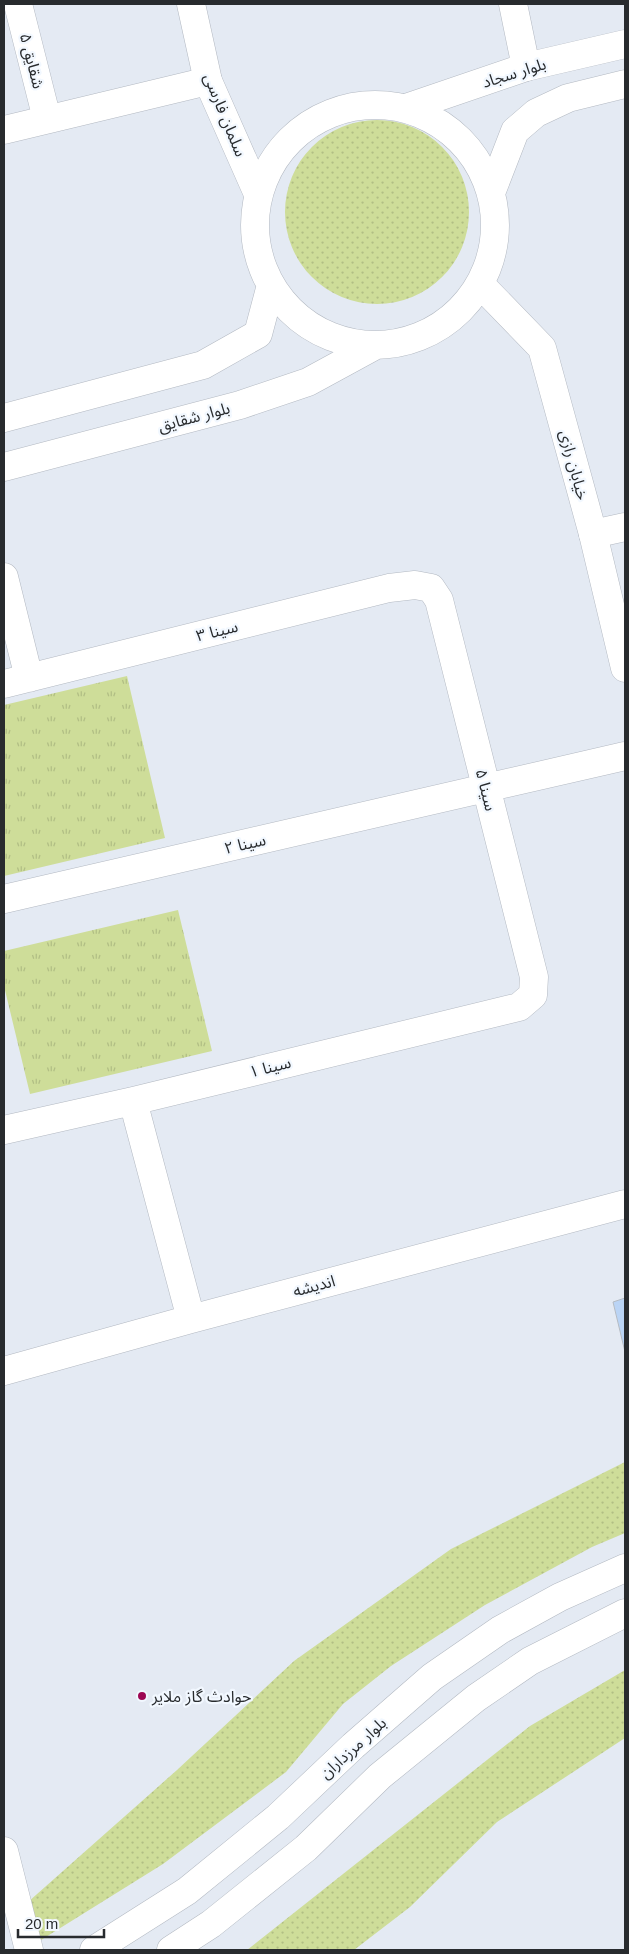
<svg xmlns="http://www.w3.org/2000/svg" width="629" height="1954" viewBox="0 0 629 1954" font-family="Arial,'Noto Sans Arabic',sans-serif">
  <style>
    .grass { fill: url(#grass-dots) }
    .park { fill: url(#park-tufts) }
    .building { fill: #bad4f5; stroke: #b4bbc3; filter: url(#shadow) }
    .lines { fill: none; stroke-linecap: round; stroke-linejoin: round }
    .street-casing { stroke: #b3b9c2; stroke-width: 29 }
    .secondary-casing { stroke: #b3b9c2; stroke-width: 29 }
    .street { stroke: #fff; stroke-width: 28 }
    .secondary { stroke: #fff; stroke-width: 28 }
    .poi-dot { fill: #9d0753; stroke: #f2f8ff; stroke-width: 2 }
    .labels { text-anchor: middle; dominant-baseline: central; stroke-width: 4.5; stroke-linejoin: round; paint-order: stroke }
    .street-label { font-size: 16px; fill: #282b2e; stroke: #f2f8ff }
    .poi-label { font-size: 16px; fill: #282b2e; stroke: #f2f8ff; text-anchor: start }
  </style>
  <defs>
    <pattern id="grass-dots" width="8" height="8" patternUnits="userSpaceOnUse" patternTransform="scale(1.25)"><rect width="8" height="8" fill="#cedd99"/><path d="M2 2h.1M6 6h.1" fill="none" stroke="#b1be84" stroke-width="1.8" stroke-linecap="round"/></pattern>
    <pattern id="park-tufts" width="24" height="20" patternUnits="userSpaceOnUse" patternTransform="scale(1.25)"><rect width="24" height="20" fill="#cedd99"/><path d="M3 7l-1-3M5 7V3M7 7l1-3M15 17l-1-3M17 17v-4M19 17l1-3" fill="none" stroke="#b1be84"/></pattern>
    <filter id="shadow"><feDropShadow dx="3" dy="5.5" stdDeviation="0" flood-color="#0004"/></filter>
  </defs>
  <rect width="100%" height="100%" fill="#e4eaf3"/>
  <!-- grass -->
  <path class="grass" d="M285 212a92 92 0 1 1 184 0a92 92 0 1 1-184 0Z
    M 625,1462 L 625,1533 L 592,1547 L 485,1605 L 391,1666 L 343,1704 L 286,1772 L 163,1864 L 33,1945 L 19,1910 L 177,1770 L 294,1661 L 451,1549 Z
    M 625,1670 L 625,1738 L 497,1822 L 410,1907 L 354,1950 L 247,1950 L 530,1726 Z"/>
  <!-- park -->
  <path class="park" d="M 127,676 L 165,838 L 4,876 L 4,705 Z
    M 178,910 L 212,1051 L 30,1094 L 4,986 L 4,951 Z"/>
  <!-- building -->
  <path class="building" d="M 625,1298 L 625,1352 L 613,1302 Z"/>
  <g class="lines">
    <!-- street casing -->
    <g class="street-casing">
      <path id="street" d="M 18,4 L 47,119
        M 513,4 L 526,67
        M 4,130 L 208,81
        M 593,534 L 625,527
        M 4,577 L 29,678
        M 4,684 L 389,588 L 415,585 L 431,588 L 439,600 L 534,977 L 533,995 L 519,1007 L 133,1101 L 4,1130
        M 4,899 L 625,756
        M 133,1101 L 191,1319
        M 4,1371 L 191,1319 L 625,1204
        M 4,1851 L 29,1950"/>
    </g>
    <!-- secondary casing -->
    <g class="secondary-casing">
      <path id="secondary" d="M 191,4 L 208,81 L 258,194
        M255 225a120 120 0 1 1 240 0a120 120 0 1 1-240 0Z
        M 406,108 L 526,67 L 625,44
        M 491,193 L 515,131 L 536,113 L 568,98 L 625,84
        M 480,284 L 542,348 L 593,534 L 625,668
        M 4,418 L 203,365 L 258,334 L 271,285
        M 4,467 L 240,405 L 308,382 L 376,345
        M 94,1950 L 187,1891 L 278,1817 L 353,1746 L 432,1677 L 500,1630 L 560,1597 L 625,1568
        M 171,1950 L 211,1924 L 306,1848 L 380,1776 L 476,1698 L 530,1661 L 625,1613"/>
    </g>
    <!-- street -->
    <use href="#street" class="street"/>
    <!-- secondary -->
    <use href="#secondary" class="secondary"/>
  </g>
  <!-- markers -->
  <circle class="poi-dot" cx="142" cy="1696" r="5"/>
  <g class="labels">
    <!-- street labels -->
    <g class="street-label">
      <text transform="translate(32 61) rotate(76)">شقایق ۵</text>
      <text transform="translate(514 73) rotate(-17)">بلوار سجاد</text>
      <text transform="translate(225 115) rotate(68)">سلمان فارسی</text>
      <text transform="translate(194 417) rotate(-15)">بلوار شقایق</text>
      <text transform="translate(574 465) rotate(75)">خیابان رازی</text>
      <text transform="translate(217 631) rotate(-14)">سینا ۳</text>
      <text transform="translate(486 790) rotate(76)">سینا ۵</text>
      <text transform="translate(245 844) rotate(-13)">سینا ۲</text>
      <text transform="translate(270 1067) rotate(-14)">سینا ۱</text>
      <text transform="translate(314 1286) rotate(-15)">اندیشه</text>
      <text transform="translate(353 1748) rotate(-42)">بلوار مرزداران</text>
    </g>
    <!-- poi labels -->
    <g class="poi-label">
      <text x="152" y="1696">حوادث گاز ملایر</text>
    </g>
  </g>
  <!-- border -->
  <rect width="629" height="1954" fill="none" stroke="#282b2e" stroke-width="10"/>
  <!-- scale -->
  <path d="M18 1929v8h86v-8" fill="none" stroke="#282b2e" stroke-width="2.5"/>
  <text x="25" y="1929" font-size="15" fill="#282b2e" stroke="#f2f8ff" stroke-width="4" paint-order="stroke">20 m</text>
</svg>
